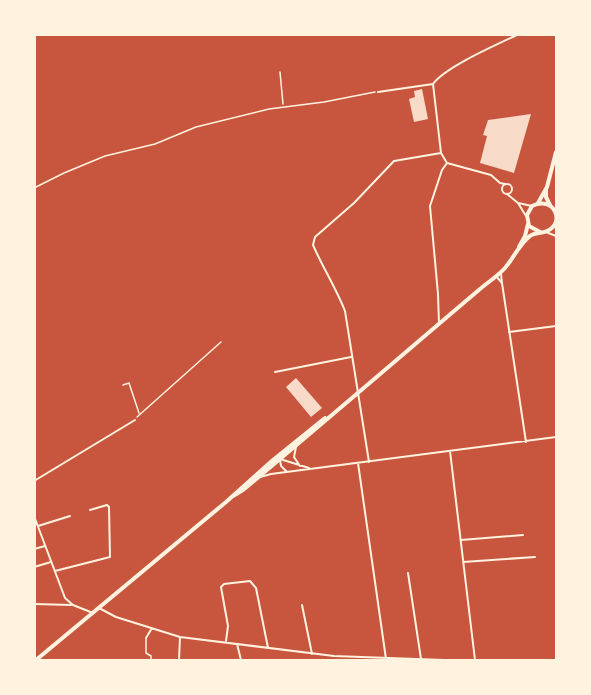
<svg xmlns="http://www.w3.org/2000/svg" width="591" height="695" viewBox="0 0 591 695" font-family="'PT Sans Narrow',sans-serif">
  <style>
    .building { fill: #f7dbc8 }
    .lines { fill: none; stroke-linecap: round; stroke-linejoin: round }
    .path { stroke: #fff3e0; stroke-width: 1.5 }
    .pedestrian { stroke: #fff3e0; stroke-width: 1.5 }
    .minor { stroke: #fff3e0; stroke-width: 2 }
    .primary { stroke: #fff3e0; stroke-width: 4 }
  </style>
  <rect width="100%" height="100%" fill="#c8553d"/>
  <!-- building -->
  <path class="building" d="M 422,89 L 428,119 L 414,122 L 409,99 L 415,97 L 414,91 Z
    M 531,114 L 514,173 L 480,163 L 487,136 L 483,135 L 488,120 Z
    M 296,378 L 322,408 L 311,417 L 286,387 Z"/>
  <g class="lines">
    <!-- path -->
    <path class="path" d="M 280,72 L 283,104
      M 34,188 L 64,173 L 105,156 L 155,144 L 196,127 L 269,109 L 324,102 L 375,92
      M 123,385 L 129,383 L 139,413
      M 137,417 L 221,342"/>
    <!-- pedestrian -->
    <path class="pedestrian" d="M 146,639 L 146,653 L 151,656 L 151,660"/>
    <!-- minor -->
    <path class="minor" d="M 433,84 L 441,153
      M 378,92 L 433,84 C 445,67 498,44 519,34
      M 441,153 L 447,163 L 491,175 L 500,183 L 505,184
      M502 189a5 5 0 1 1 10 0a5 5 0 1 1-10 0Z
      M 507,194 L 518,203 L 526,216
      M 518,203 L 532,206
      M 546,232 L 556,236
      M 496,276 L 502,283 L 501,274
      M 502,283 L 526,442
      M 439,324 L 438,294 L 430,206 L 442,170 L 447,163
      M 509,332 L 556,326
      M 275,372 L 351,357
      M 296,447 L 294,457 L 300,466
      M 450,451 L 475,660
      M 280,459 L 309,468
      M 280,460 L 281,466 L 287,472
      M 369,462 L 345,311 C 336,288 323,268 313,245 L 315,237 L 354,203 L 394,161 L 441,153
      M 358,463 L 386,659
      M 260,477 L 271,474 L 556,437
      M 34,481 L 135,420
      M 34,516 L 65,598 L 73,605 L 93,613
      M 38,526 L 70,516
      M 461,540 L 523,535
      M 34,549 L 45,546
      M 463,562 L 535,557
      M 34,567 L 51,562
      M 55,571 L 110,557 L 109,507 L 107,505 L 90,510
      M 408,573 L 421,659
      M 34,604 L 71,605
      M 302,605 L 312,654
      M 99,608 L 116,617 L 180,637 L 334,656 L 444,660
      M 146,638 L 152,628
      M 226,641 L 228,626 L 221,587 L 224,584 L 250,581 L 256,588 L 268,648
      M 237,644 L 241,660
      M 179,660 L 180,637"/>
    <!-- primary -->
    <path class="primary" d="M 546,190 L 546,197 L 550,205
      M 538,203 L 547,187 L 556,152
      M 519,247 L 525,236 L 528,224
      M 233,496 L 243,490 C 322,424 401,356 480,289 C 488,282 498,276 505,268 C 513,259 520,243 530,236 C 535,232 542,234 547,231 C 566,223 554,195 532,206 L 527,215 L 529,226 L 540,232
      M 36,660 L 226,502 L 273,460 L 325,418"/>
  </g>
  <!-- border -->
  <rect width="591" height="695" fill="none" stroke="#fff3e0" stroke-width="72"/>
</svg>
